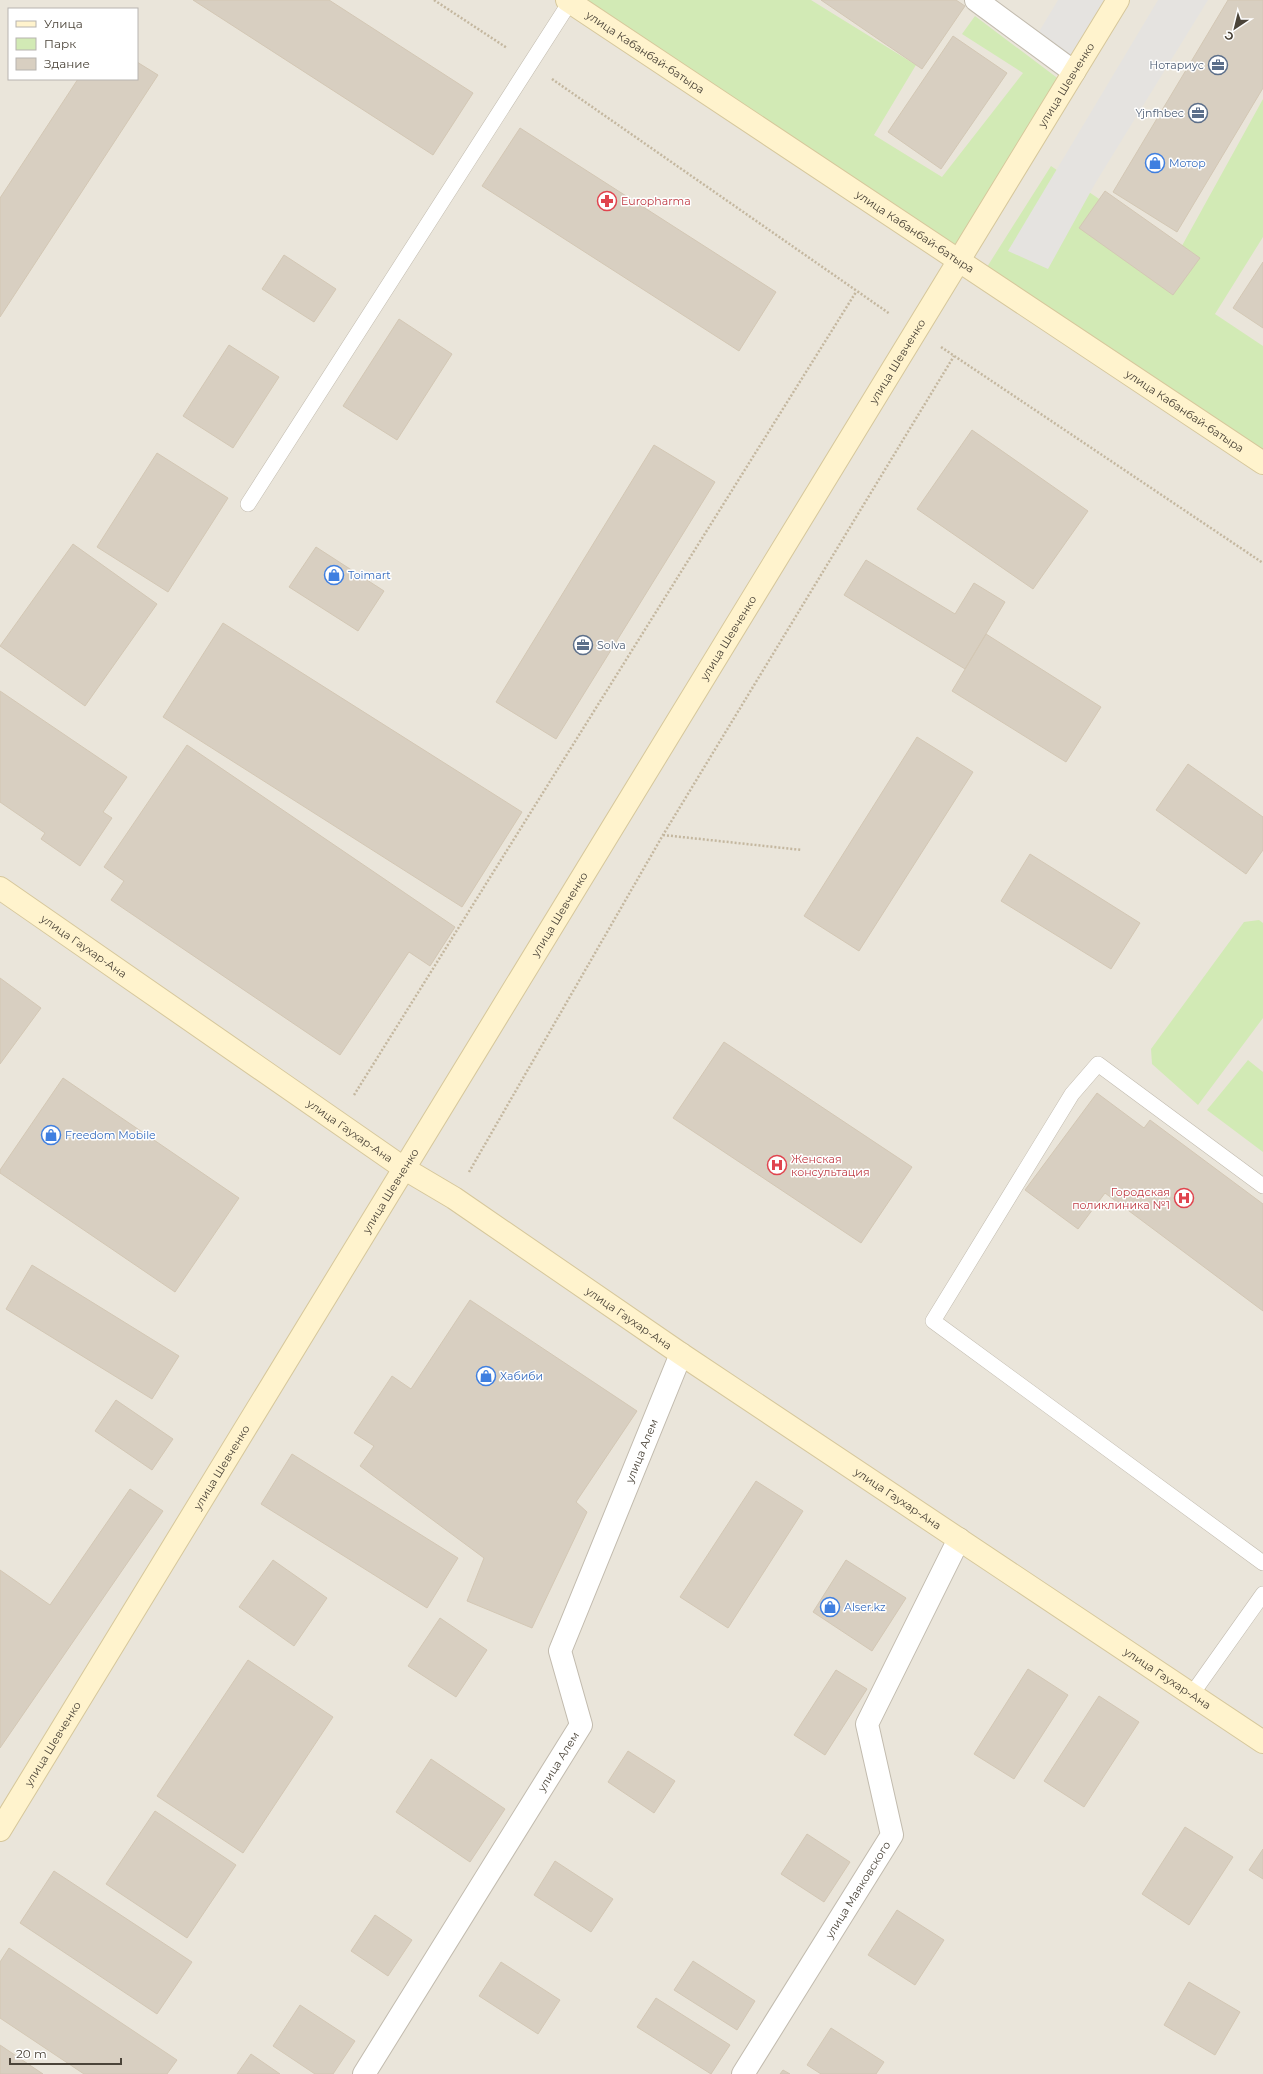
<svg xmlns="http://www.w3.org/2000/svg" width="1263" height="2074" viewBox="0 0 1263 2074" font-family="Montserrat,sans-serif">
  <style>
    .residential { fill: #eae5da; fill-rule: evenodd }
    .green { fill: #d2eab5 }
    .parking { fill: #e5e3e0 }
    .building { fill: #d8cfc1; stroke: #d3c7b4 }
    .lines { fill: none; stroke-linecap: round; stroke-linejoin: round }
    .lane-casing { stroke: #c2bbae; stroke-width: 16 }
    .street-casing { stroke: #c2bbae; stroke-width: 24 }
    .secondary-casing { stroke: #d6c79b; stroke-width: 24 }
    .path { stroke: #c4b79f; stroke-width: 2.5; stroke-dasharray: 2 2; stroke-linecap: butt }
    .lane { stroke: #fff; stroke-width: 15 }
    .street { stroke: #fff; stroke-width: 22 }
    .secondary { stroke: #fff3cd; stroke-width: 22 }
    .labels { text-anchor: middle; dominant-baseline: central; stroke-width: 3; stroke-linejoin: round; paint-order: stroke }
    .street-label { font-size: 11px; fill: #4b4439; stroke: #fff }
    .service-label { font-size: 11px; fill: #4e5e75; stroke: #fff; text-anchor: end }
    .shop-label { font-size: 11px; fill: #366cbe; stroke: #fff; text-anchor: start }
    .health-label { font-size: 11px; fill: #be3a42; stroke: #fff; text-anchor: start }
  </style>
  <rect width="100%" height="100%" fill="#f6f3ec"/>
  <!-- residential -->
  <path class="residential" d="M 0,0 L 1263,0 L 1263,2074 L 0,2074 ZM 9,9 L 137,9 L 137,79 L 9,79 Z"/>
  <!-- green -->
  <path class="green" d="M 587,0 L 811,0 L 916,65 L 874,135 L 942,177 L 1023,73 L 962,34 L 975,16 L 1060,80 L 954,248 Z
    M 1263,99 L 1263,237 L 1215,314 L 1263,346 L 1263,456 L 987,267 L 1051,166 L 1178,253 Z
    M 1259,920 L 1263,923 L 1263,1018 L 1198,1105 L 1152,1064 L 1151,1049 L 1244,922 Z
    M 1248,1060 L 1263,1072 L 1263,1152 L 1207,1110 Z"/>
  <!-- parking -->
  <path class="parking" d="M 1058,0 L 1109,0 L 1075,59 L 1037,35 Z
    M 1158,0 L 1208,0 L 1096,182 L 1048,269 L 1008,251 Z"/>
  <!-- building -->
  <path class="building" d="M 193,0 L 329,0 L 473,93 L 433,155 Z
    M 821,0 L 956,0 L 965,6 L 922,69 Z
    M 1228,0 L 1263,0 L 1263,88 L 1177,232 L 1113,192 Z
    M 953,36 L 1007,73 L 941,169 L 888,132 Z
    M 137,62 L 158,75 L 0,317 L 0,198 L 78,79 L 137,79 Z
    M 520,128 L 776,292 L 739,351 L 482,186 Z
    M 1105,191 L 1200,258 L 1173,295 L 1079,228 Z
    M 284,255 L 336,289 L 314,322 L 262,289 Z
    M 1263,262 L 1263,328 L 1233,308 Z
    M 399,319 L 452,354 L 397,440 L 343,406 Z
    M 229,345 L 279,377 L 233,448 L 183,416 Z
    M 972,430 L 1088,511 L 1033,589 L 917,509 Z
    M 654,445 L 715,482 L 556,739 L 496,702 Z
    M 157,453 L 228,498 L 168,592 L 97,547 Z
    M 73,544 L 157,604 L 85,706 L 0,646 Z
    M 316,547 L 384,591 L 358,631 L 289,587 Z
    M 866,560 L 955,614 L 974,583 L 1005,602 L 965,669 L 844,595 Z
    M 223,623 L 522,812 L 462,907 L 163,717 Z
    M 986,634 L 1101,707 L 1066,762 L 952,691 Z
    M 0,691 L 127,777 L 103,812 L 112,818 L 80,866 L 41,839 L 45,833 L 0,802 Z
    M 917,737 L 973,772 L 859,951 L 804,916 Z
    M 187,745 L 455,927 L 430,966 L 409,952 L 340,1055 L 111,900 L 124,881 L 104,867 Z
    M 1188,764 L 1263,817 L 1263,850 L 1246,874 L 1156,810 Z
    M 1030,854 L 1140,923 L 1111,969 L 1001,901 Z
    M 0,978 L 41,1008 L 0,1064 Z
    M 724,1042 L 912,1167 L 861,1243 L 673,1118 Z
    M 63,1078 L 239,1198 L 175,1292 L 0,1173 L 0,1170 Z
    M 1097,1093 L 1144,1128 L 1150,1120 L 1263,1204 L 1263,1311 L 1105,1193 L 1078,1229 L 1025,1190 Z
    M 32,1265 L 179,1356 L 152,1399 L 6,1309 Z
    M 470,1300 L 637,1411 L 576,1502 L 587,1512 L 532,1628 L 467,1601 L 484,1558 L 360,1466 L 374,1446 L 354,1433 L 392,1376 L 411,1389 Z
    M 116,1400 L 173,1439 L 152,1470 L 95,1431 Z
    M 292,1454 L 458,1558 L 427,1608 L 261,1504 Z
    M 756,1481 L 803,1511 L 728,1628 L 680,1597 Z
    M 130,1489 L 163,1511 L 0,1748 L 0,1570 L 50,1605 Z
    M 273,1560 L 327,1598 L 294,1646 L 239,1607 Z
    M 846,1560 L 906,1598 L 872,1651 L 813,1612 Z
    M 440,1618 L 487,1650 L 456,1697 L 408,1666 Z
    M 248,1660 L 333,1717 L 243,1853 L 157,1796 Z
    M 1028,1669 L 1068,1695 L 1014,1779 L 974,1754 Z
    M 836,1670 L 867,1689 L 825,1755 L 794,1735 Z
    M 1099,1696 L 1139,1722 L 1084,1807 L 1044,1781 Z
    M 628,1751 L 675,1781 L 654,1813 L 608,1782 Z
    M 431,1759 L 505,1809 L 470,1862 L 396,1812 Z
    M 155,1811 L 236,1865 L 187,1938 L 106,1884 Z
    M 1185,1827 L 1233,1857 L 1189,1925 L 1142,1894 Z
    M 807,1834 L 850,1862 L 824,1902 L 781,1874 Z
    M 1263,1849 L 1263,1879 L 1249,1870 Z
    M 555,1861 L 613,1899 L 591,1932 L 534,1895 Z
    M 54,1871 L 192,1962 L 157,2014 L 20,1923 Z
    M 897,1910 L 944,1940 L 915,1985 L 868,1955 Z
    M 375,1915 L 412,1940 L 388,1976 L 351,1951 Z
    M 9,1948 L 177,2060 L 167,2074 L 84,2074 L 0,2018 L 0,1962 Z
    M 693,1961 L 755,2001 L 737,2030 L 674,1990 Z
    M 501,1962 L 560,2000 L 538,2034 L 479,1996 Z
    M 1189,1982 L 1240,2012 L 1215,2055 L 1164,2025 Z
    M 656,1998 L 730,2045 L 711,2074 L 637,2027 Z
    M 300,2005 L 355,2041 L 333,2074 L 315,2074 L 273,2046 Z
    M 831,2028 L 884,2062 L 876,2074 L 821,2074 L 807,2065 Z
    M 0,2045 L 43,2074 L 0,2074 Z
    M 251,2054 L 280,2074 L 237,2074 Z
    M 783,2070 L 790,2074 L 780,2074 Z"/>
  <g class="lines">
    <!-- lane casing -->
    <g class="lane-casing">
      <path id="lane" d="M 248,504 L 570,2
        M 1263,1186 L 1098,1064 L 1072,1094 L 933,1321 L 1263,1563
        M 1192,1694 L 1263,1594"/>
    </g>
    <!-- street casing -->
    <g class="street-casing">
      <g id="street">
        <path d="M 976,0 L 1074,72"/>
        <path id="s1" d="M 364,2074 L 581,1725 L 560,1651 L 681,1354"/>
        <path id="s2" d="M 743,2074 L 892,1835 L 867,1724 L 959,1539"/>
      </g>
    </g>
    <!-- secondary casing -->
    <g class="secondary-casing">
      <g id="secondary">
        <path id="s3" d="M 567,0 L 1263,463"/>
        <path id="s4" d="M 0,888 L 405,1169 L 454,1198 L 681,1354 L 1263,1742"/>
        <path id="s5" d="M 0,1830 L 1118,0"/>
      </g>
    </g>
    <!-- path -->
    <path class="path" d="M 434,0 L 507,48
      M 552,79 L 890,314
      M 941,347 L 1263,563
      M 663,835 L 802,850
      M 354,1095 L 856,292
      M 469,1172 L 663,835 L 954,356"/>
    <!-- lane -->
    <use href="#lane" class="lane"/>
    <!-- street -->
    <use href="#street" class="street"/>
    <!-- secondary -->
    <use href="#secondary" class="secondary"/>
  </g>
  <!-- icons -->
  <defs>
    <g id="office-ring" transform="scale(1)"><circle r="9.5" fill="#fff" stroke="#5c6f8a" stroke-width="1.5"/><path d="M-6-3h4V-5.5h4V-3h4V5H-6ZM-1-4.5V-3h2v-1.5ZM-6 0V1H6V0Z" fill="#5c6f8a"/></g>
    <g id="shop-ring" transform="scale(1)"><circle r="9.5" fill="#fff" stroke="#3f7fe0" stroke-width="1.5"/><path d="M-5-2.5h2.3a2.7 3.5 0 0 1 5.4 0H5L5.5 6h-11ZM-1.5-2.5h3a1.5 2.3 0 0 0-3 0Z" fill="#3f7fe0"/></g>
    <g id="pharmacy-ring" transform="scale(1)"><circle r="9.5" fill="#fff" stroke="#e0444e" stroke-width="1.5"/><path d="M-2-6h4v4h4v4h-4v4h-4v-4h-4v-4h4Z" fill="#e0444e"/></g>
    <g id="hospital-ring" transform="scale(1)"><circle r="9.5" fill="#fff" stroke="#e0444e" stroke-width="1.5"/><path d="M-5-5h3v3.5h4V-5h3V5h-3V1.5h-4V5h-3Z" fill="#e0444e"/></g>
  </defs>
  <g fill-rule="evenodd">
    <use href="#office-ring" x="1218" y="65"/>
    <use href="#office-ring" x="1198" y="113"/>
    <use href="#shop-ring" x="1155" y="163"/>
    <use href="#pharmacy-ring" x="607" y="201"/>
    <use href="#shop-ring" x="334" y="575"/>
    <use href="#office-ring" x="583" y="645"/>
    <use href="#shop-ring" x="51" y="1135"/>
    <use href="#hospital-ring" x="777" y="1165"/>
    <use href="#hospital-ring" x="1184" y="1198"/>
    <use href="#shop-ring" x="486" y="1376"/>
    <use href="#shop-ring" x="830" y="1607"/>
  </g>
  <g class="labels">
    <!-- street labels -->
    <g class="street-label">
      <text stroke="none"><textPath href="#s3" startOffset="94">улица Кабанбай-батыра</textPath></text>
      <text stroke="none"><textPath href="#s5" startOffset="2045">улица Шевченко</textPath></text>
      <text stroke="none"><textPath href="#s3" startOffset="418">улица Кабанбай-батыра</textPath></text>
      <text stroke="none"><textPath href="#s5" startOffset="1721">улица Шевченко</textPath></text>
      <text stroke="none"><textPath href="#s3" startOffset="742">улица Кабанбай-батыра</textPath></text>
      <text stroke="none"><textPath href="#s5" startOffset="1397">улица Шевченко</textPath></text>
      <text stroke="none"><textPath href="#s5" startOffset="1073">улица Шевченко</textPath></text>
      <text stroke="none"><textPath href="#s4" startOffset="102">улица Гаухар-Ана</textPath></text>
      <text stroke="none"><textPath href="#s4" startOffset="426">улица Гаухар-Ана</textPath></text>
      <text stroke="none"><textPath href="#s5" startOffset="749">улица Шевченко</textPath></text>
      <text stroke="none"><textPath href="#s4" startOffset="762">улица Гаухар-Ана</textPath></text>
      <text stroke="none"><textPath href="#s1" startOffset="704">улица Алем</textPath></text>
      <text stroke="none"><textPath href="#s5" startOffset="425">улица Шевченко</textPath></text>
      <text stroke="none"><textPath href="#s4" startOffset="1086">улица Гаухар-Ана</textPath></text>
      <text stroke="none"><textPath href="#s4" startOffset="1410">улица Гаухар-Ана</textPath></text>
      <text stroke="none"><textPath href="#s5" startOffset="101">улица Шевченко</textPath></text>
      <text stroke="none"><textPath href="#s1" startOffset="368">улица Алем</textPath></text>
      <text stroke="none"><textPath href="#s2" startOffset="217">улица Маяковского</textPath></text>
    </g>
    <!-- service labels -->
    <g class="service-label">
      <text x="1204" y="65">Нотариус</text>
      <text x="1184" y="113">Yjnfhbec</text>
      <text x="597" y="645" text-anchor="start">Solva</text>
    </g>
    <!-- shop labels -->
    <g class="shop-label">
      <text x="1169" y="163">Мотор</text>
      <text x="348" y="575">Toimart</text>
      <text x="65" y="1135">Freedom Mobile</text>
      <text x="500" y="1376">Хабиби</text>
      <text x="844" y="1607">Alser.kz</text>
    </g>
    <!-- health labels -->
    <g class="health-label">
      <text x="621" y="201">Europharma</text>
      <text x="791" y="1159">Женская<tspan x="791" dy="13">консультация</tspan></text>
      <text x="1170" y="1192" text-anchor="end">Городская<tspan x="1170" dy="13">поликлиника №1</tspan></text>
    </g>
  </g>
  <!-- legend -->
  <rect x="8" y="8" width="130" height="72" fill="#ffffff" stroke="#b7b4b0"/>
  <rect x="16" y="21" width="20" height="6" fill="#fff3cd" stroke="#b7b4b0"/>
  <text x="44" y="28" font-size="12" fill="#4b4439">Улица</text>
  <rect x="16" y="38" width="20" height="12" fill="#d2eab5" stroke="#b7b4b0"/>
  <text x="44" y="48" font-size="12" fill="#4b4439">Парк</text>
  <rect x="16" y="58" width="20" height="12" fill="#d8cfc1" stroke="#b7b4b0"/>
  <text x="44" y="68" font-size="12" fill="#4b4439">Здание</text>
  <!-- north arrow -->
  <g transform="translate(1235 28) rotate(215)" stroke="#ffffff" stroke-width="3" paint-order="stroke">
  <path d="M0-3L7 15L0 10L-7 15Z" fill="#4b4439"/>
  <text y="-6" font-size="11" font-weight="bold" text-anchor="middle" fill="#4b4439">С</text>
  </g>
  <!-- scale -->
  <path d="M10 2058v6h111v-6" fill="none" stroke="#4b4439" stroke-width="2"/>
  <text x="16" y="2058" font-size="12" fill="#4b4439" stroke="#ffffff" stroke-width="3" paint-order="stroke">20 m</text>
</svg>
